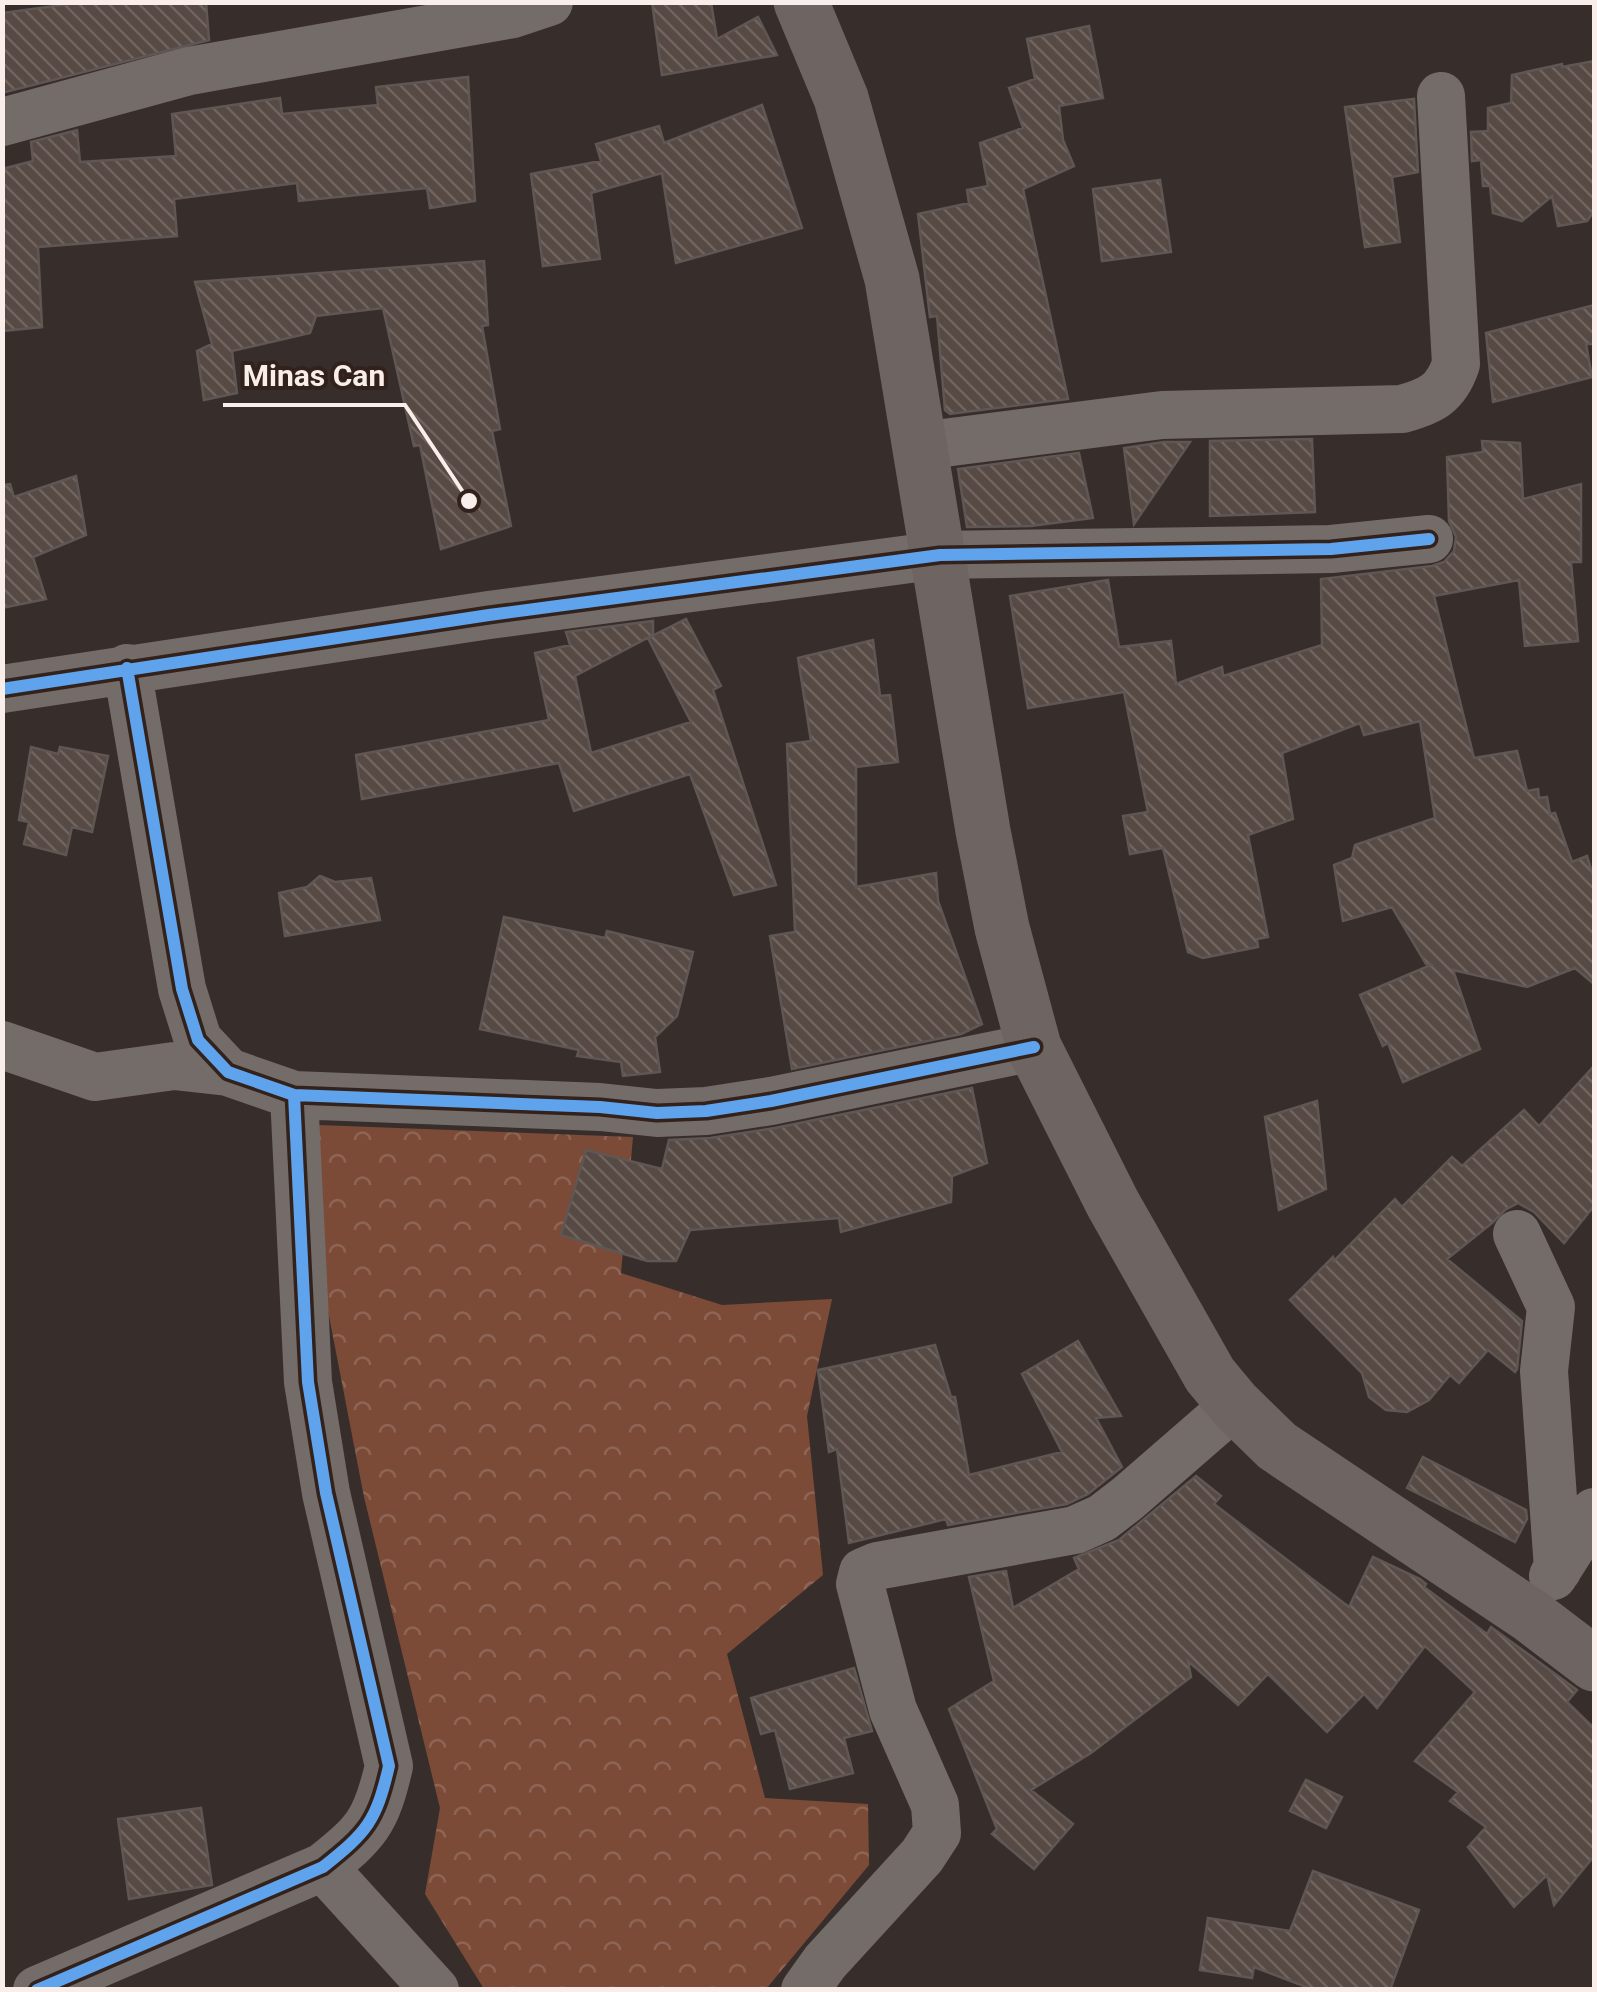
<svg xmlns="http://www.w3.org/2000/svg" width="1597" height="1992" viewBox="0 0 1597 1992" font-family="Roboto,sans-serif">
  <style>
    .forest { fill: url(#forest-crowns) }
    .building { fill: url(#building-back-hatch); stroke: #5f5754; stroke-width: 2.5 }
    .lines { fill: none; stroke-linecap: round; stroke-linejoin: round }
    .street { stroke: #746c68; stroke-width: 48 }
    .secondary { stroke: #6e6461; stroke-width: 55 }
    .cycleway-casing { stroke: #32221b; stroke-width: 19 }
    .cycleway { stroke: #60a3ed; stroke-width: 12 }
    .leader { fill: none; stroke: #f9eee9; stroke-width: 4 }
    .callout-dot { fill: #f9eee9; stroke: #32221b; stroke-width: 4 }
    .callout-label { font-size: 30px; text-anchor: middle; font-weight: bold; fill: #f9eee9; stroke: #32221b; stroke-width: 8; stroke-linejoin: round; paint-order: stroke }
  </style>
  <defs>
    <pattern id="forest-crowns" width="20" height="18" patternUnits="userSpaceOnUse" patternTransform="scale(2.5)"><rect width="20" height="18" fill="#7b4b38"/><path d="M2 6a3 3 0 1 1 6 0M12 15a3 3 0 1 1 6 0" fill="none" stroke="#8e6555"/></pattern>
    <pattern id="building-back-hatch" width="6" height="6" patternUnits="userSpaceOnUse" patternTransform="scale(2.5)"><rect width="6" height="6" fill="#574944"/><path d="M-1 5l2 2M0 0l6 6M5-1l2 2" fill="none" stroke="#70645f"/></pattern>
  </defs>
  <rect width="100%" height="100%" fill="#372e2b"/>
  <!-- forest -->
  <path class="forest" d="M 318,1125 L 633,1137 L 621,1273 L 722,1305 L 832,1299 L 807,1416 L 823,1575 L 727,1654 L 765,1798 L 868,1804 L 869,1865 L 766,1989 L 484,1989 L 425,1894 L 440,1808 L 364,1497 L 324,1290 Z"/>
  <!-- building -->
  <path class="building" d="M 84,2 L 206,2 L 209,40 L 2,93 L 2,13 Z
    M 652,2 L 711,2 L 717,39 L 758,17 L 777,55 L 662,75 Z
    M 1089,26 L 1103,98 L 1059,106 L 1063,140 L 1074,166 L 1023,189 L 1068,399 L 950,414 L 945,410 L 937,316 L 930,317 L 929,309 L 918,214 L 969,203 L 967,190 L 988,186 L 980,143 L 1023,128 L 1009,88 L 1035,79 L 1027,39 Z
    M 1594,61 L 1594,211 L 1587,221 L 1558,226 L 1552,196 L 1522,221 L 1493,213 L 1490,186 L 1483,186 L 1481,160 L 1472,161 L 1471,132 L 1488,131 L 1488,108 L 1511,103 L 1512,75 L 1562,64 L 1562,67 Z
    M 468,77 L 475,201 L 430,208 L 427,188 L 299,201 L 297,183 L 174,199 L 177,236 L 38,247 L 42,327 L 2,331 L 2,169 L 33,161 L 31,142 L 77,130 L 80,162 L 176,156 L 172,114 L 280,98 L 282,114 L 378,105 L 376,87 Z
    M 1414,99 L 1418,172 L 1392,177 L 1400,242 L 1365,247 L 1345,107 Z
    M 762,105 L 802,228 L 676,263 L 662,173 L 591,193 L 600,259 L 543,266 L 531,174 L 601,161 L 596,144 L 659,126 L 664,143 Z
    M 1160,180 L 1171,252 L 1102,261 L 1093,189 Z
    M 484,261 L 488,325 L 482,326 L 500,429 L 492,431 L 511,526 L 441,549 L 420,445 L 414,446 L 383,308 L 316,316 L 310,333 L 232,351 L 237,393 L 204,400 L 197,351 L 212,344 L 195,282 Z
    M 1594,305 L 1594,344 L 1586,344 L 1592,377 L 1493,402 L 1486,333 Z
    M 1312,439 L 1315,512 L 1210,516 L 1210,441 Z
    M 1482,441 L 1520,443 L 1523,499 L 1581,484 L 1581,562 L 1571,562 L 1578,641 L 1525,646 L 1519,580 L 1434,596 L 1474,758 L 1517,751 L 1527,791 L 1538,789 L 1539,798 L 1547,797 L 1550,814 L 1555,813 L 1572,862 L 1587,856 L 1594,879 L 1594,984 L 1575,968 L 1527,987 L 1453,970 L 1480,1049 L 1403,1082 L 1388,1043 L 1383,1046 L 1360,995 L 1431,965 L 1426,964 L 1392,907 L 1343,921 L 1334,865 L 1352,858 L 1355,845 L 1435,818 L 1420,721 L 1364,735 L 1360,723 L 1282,753 L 1293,819 L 1248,835 L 1268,937 L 1257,939 L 1258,947 L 1203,958 L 1188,952 L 1163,848 L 1130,854 L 1123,816 L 1148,812 L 1124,692 L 1028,708 L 1010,596 L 1108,580 L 1119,647 L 1171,641 L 1176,684 L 1222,667 L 1223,676 L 1322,645 L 1321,579 L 1432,566 L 1444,562 L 1454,551 L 1456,537 L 1449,521 L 1447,457 L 1483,452 Z
    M 1164,442 L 1190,442 L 1134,524 L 1124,448 Z
    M 1079,453 L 1093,518 L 1031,526 L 967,527 L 958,469 Z
    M 76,476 L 86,535 L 33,557 L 46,599 L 2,608 L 2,485 L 10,484 L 14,497 Z
    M 686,619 L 721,686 L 713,690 L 776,885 L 734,895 L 690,774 L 574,811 L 559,763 L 362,799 L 356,755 L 549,720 L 535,653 L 570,645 L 566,632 L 653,621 L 653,635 L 575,676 L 591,753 L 691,722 L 648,638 Z
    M 873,640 L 880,696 L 890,695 L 898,762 L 856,767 L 856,887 L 936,873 L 938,901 L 982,1024 L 961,1034 L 792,1069 L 770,936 L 795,932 L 787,744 L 811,741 L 798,658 Z
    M 31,747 L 58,754 L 60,747 L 108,756 L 92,832 L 72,827 L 66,855 L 24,844 L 29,822 L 19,820 Z
    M 320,876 L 335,882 L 371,878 L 380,920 L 285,936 L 279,893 L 307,887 Z
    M 504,917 L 605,938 L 607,931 L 693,952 L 677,1016 L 655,1037 L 660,1072 L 623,1076 L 621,1062 L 577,1056 L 579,1050 L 480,1029 Z
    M 1594,1066 L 1594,1206 L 1564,1243 L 1534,1212 L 1518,1203 L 1505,1210 L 1492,1223 L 1447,1259 L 1522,1321 L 1517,1369 L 1515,1372 L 1488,1350 L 1459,1383 L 1450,1375 L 1429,1400 L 1407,1412 L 1386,1410 L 1369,1397 L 1362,1373 L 1290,1300 L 1333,1257 L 1334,1261 L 1395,1199 L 1402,1207 L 1452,1157 L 1462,1166 L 1524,1110 L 1539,1126 Z
    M 972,1088 L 987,1163 L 952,1176 L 951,1202 L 841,1232 L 839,1218 L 690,1230 L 676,1261 L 647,1261 L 561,1235 L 586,1150 L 662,1169 L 669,1140 L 710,1138 L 775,1128 Z
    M 1317,1101 L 1326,1189 L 1279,1210 L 1265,1117 Z
    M 1078,1341 L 1121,1416 L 1096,1418 L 1122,1467 L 1088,1494 L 1067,1504 L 948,1525 L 946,1519 L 849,1543 L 837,1449 L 829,1452 L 818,1370 L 935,1345 L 951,1397 L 955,1397 L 969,1475 L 1062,1452 L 1022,1374 Z
    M 1423,1457 L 1526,1510 L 1527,1519 L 1515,1542 L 1407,1488 Z
    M 1196,1476 L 1221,1496 L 1214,1504 L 1349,1607 L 1373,1557 L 1420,1579 L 1426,1584 L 1424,1587 L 1487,1634 L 1491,1627 L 1577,1690 L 1567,1702 L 1594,1728 L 1594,1856 L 1554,1905 L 1547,1875 L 1514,1907 L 1468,1847 L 1486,1827 L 1450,1801 L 1458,1792 L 1415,1761 L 1475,1692 L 1425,1646 L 1377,1708 L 1364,1694 L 1327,1732 L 1268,1674 L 1238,1705 L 1188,1661 L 1191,1677 L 1091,1753 L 1031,1790 L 1073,1824 L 1034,1869 L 992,1834 L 997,1829 L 949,1709 L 994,1681 L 969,1577 L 1006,1571 L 1013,1608 L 1079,1569 L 1074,1558 L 1119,1540 Z
    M 854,1668 L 872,1731 L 844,1738 L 853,1773 L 790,1789 L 775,1730 L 761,1734 L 751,1698 Z
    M 1306,1780 L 1342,1797 L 1326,1828 L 1290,1811 Z
    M 201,1808 L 212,1885 L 129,1899 L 118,1819 Z
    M 1313,1871 L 1419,1910 L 1390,1990 L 1314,1990 L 1254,1967 L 1252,1978 L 1200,1970 L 1208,1918 L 1290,1931 Z"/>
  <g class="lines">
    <!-- street -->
    <path class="street" d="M 2,122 L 189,71 L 513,14 L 549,2
      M 920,446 L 1162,415 L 1402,409 C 1431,401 1446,394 1456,364 L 1441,96
      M 127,668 L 182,989 L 198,1040 L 228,1072 L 294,1095 L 600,1107 L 657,1113 L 706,1111 L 771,1101 L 1034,1047
      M 2,689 L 489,615 L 940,555 L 1331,549 L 1429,539
      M 2,1045 L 95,1077 L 174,1066 L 228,1072
      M 1517,1234 L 1551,1307 L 1544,1371 L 1558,1569
      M 1553,1576 L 1594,1512
      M 323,1867 L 435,1990
      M 37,1990 L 323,1867 C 367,1832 376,1822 389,1766 L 326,1493 L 308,1382 L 294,1095
      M 805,1990 L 825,1962 L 922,1856 L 937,1833 L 935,1805 L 893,1710 L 860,1584 L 863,1572 L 877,1566 L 1075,1530 L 1102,1518 L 1128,1498 L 1235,1405"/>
    <!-- secondary -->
    <path class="secondary" d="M 801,2 L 841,98 L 892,279 L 983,831 L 1002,928 L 1034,1047 L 1113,1204 L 1210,1375 L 1235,1405 L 1277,1446 L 1531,1616 L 1594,1664"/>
    <!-- cycleway casing -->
    <g class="cycleway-casing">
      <path id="cycleway" d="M 127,668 L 182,989 L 198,1040 L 228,1072 L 294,1095 L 600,1107 L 657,1113 L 706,1111 L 771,1101 L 1034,1047
        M 2,689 L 489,615 L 940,555 L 1331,549 L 1429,539
        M 37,1990 L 323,1867 C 367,1832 376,1822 389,1766 L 326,1493 L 308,1382 L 294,1095"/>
    </g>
    <!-- cycleway -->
    <use href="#cycleway" class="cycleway"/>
  </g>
  <!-- callouts -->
  <path class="leader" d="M469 501L405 405H223"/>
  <circle class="callout-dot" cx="469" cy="501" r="10"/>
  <g class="callout-label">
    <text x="314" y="386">Minas Can</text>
  </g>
  <!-- border -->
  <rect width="1597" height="1992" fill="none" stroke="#f9eee9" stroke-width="10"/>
</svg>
